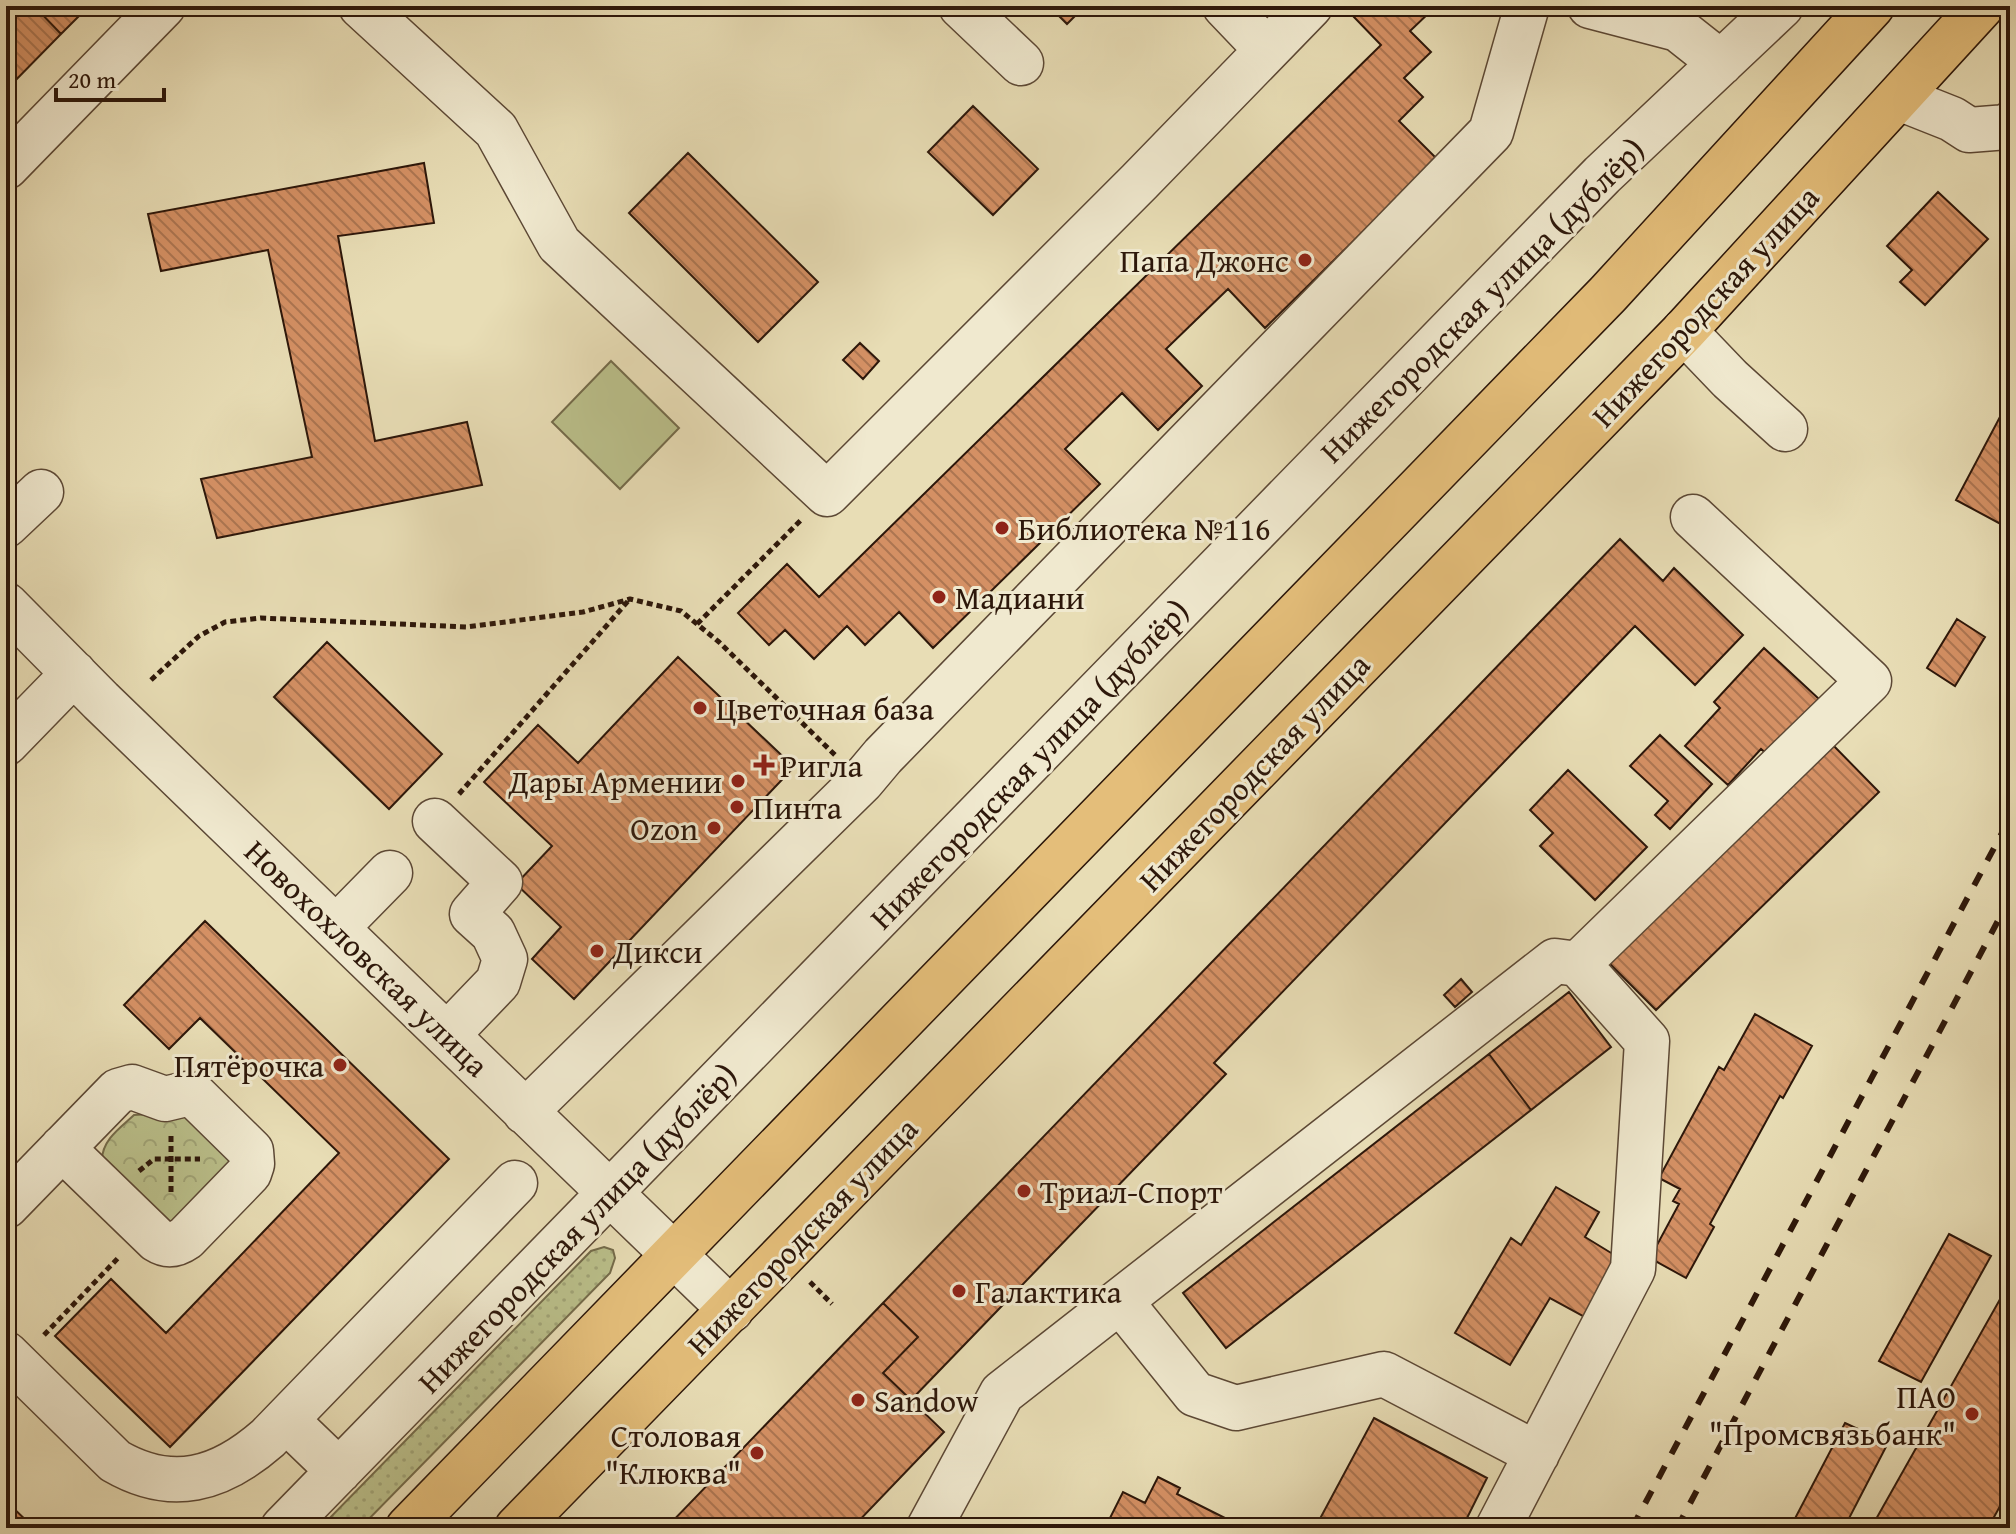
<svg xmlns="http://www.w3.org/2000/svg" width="2016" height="1534" viewBox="0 0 2016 1534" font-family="'Gentium Book Plus',serif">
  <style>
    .grass { fill: url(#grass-dots); stroke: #746b4a; stroke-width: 2 }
    .forest { fill: url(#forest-crowns); stroke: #746b4a; stroke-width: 2 }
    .garden { fill: #babf8a; stroke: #746b4a; stroke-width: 2 }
    .building { fill: url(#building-back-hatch); stroke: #2d170a; stroke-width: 2 }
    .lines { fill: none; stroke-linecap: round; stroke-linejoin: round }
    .minor-casing { stroke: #5c4835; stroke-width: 47 }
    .major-casing { stroke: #2d170a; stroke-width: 47 }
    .path { stroke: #2d170a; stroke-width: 5; stroke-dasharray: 6 4; stroke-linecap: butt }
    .minor { stroke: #f0e9cf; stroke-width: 44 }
    .major { stroke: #e4be7a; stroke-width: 44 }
    .rail { stroke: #2d170a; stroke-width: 6; stroke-dasharray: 14 14; stroke-linecap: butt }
    .poi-dot { fill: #8f2418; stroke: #f0e9cf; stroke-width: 3 }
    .labels { text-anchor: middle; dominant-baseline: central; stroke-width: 6; stroke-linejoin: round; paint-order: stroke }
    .poi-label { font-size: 32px; fill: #2d170a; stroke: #f0e9cf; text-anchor: start }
    .street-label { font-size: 32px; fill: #2d170a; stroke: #f0e9cf }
  </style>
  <defs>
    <pattern id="grass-dots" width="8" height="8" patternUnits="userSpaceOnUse" patternTransform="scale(2)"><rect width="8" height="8" fill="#babf8a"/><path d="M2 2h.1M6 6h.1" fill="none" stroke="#a0a376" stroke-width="1.8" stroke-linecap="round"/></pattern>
    <pattern id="forest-crowns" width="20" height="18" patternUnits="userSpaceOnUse" patternTransform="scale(2)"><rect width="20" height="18" fill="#babf8a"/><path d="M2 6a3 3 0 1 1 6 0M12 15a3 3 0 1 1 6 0" fill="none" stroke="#a0a376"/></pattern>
    <pattern id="building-back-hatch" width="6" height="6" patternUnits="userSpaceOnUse" patternTransform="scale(2)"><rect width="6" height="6" fill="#d49064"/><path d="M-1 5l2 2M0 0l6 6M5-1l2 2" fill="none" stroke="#ac7551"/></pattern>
  </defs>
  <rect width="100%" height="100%" fill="#e8ddb5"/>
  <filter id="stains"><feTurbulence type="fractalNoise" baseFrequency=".0025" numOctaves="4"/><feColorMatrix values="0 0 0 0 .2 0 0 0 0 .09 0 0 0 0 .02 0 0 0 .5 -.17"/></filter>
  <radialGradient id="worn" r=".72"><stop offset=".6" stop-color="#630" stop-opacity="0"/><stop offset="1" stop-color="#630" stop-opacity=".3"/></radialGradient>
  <!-- grass -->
  <path class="grass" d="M 604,1247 L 613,1250 L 615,1258 L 610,1273 L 360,1528 L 320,1528 L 591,1251 Z"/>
  <!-- forest -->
  <path class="forest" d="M 183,1112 L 235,1160 L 168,1225 L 102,1160 C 102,1140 120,1128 134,1115 Z"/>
  <!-- garden -->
  <path class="garden" d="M 611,361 L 679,428 L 620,489 L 552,422 Z"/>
  <!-- building -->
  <path class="building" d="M 6,6 L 34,6 L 61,34 L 6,90 Z
    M 34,6 L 89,6 L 61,34 Z
    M 1049,6 L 1085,6 L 1067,24 Z
    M 1361,6 L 1426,6 L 1431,11 L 1410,31 L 1431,52 L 1404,78 L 1423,97 L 1399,121 L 1437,159 L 1265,328 L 1228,289 L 1166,349 L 1202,386 L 1158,430 L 1122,393 L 1065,449 L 1100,484 L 933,648 L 899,612 L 865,645 L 847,626 L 814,659 L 785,630 L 769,645 L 738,613 L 787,564 L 819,597 L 1381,45 L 1352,15 Z
    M 973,106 L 1038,169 L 993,215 L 928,152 Z
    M 688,153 L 818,282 L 758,342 L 629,213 Z
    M 424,163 L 434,223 L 338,236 L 375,441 L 467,422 L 482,485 L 217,538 L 201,479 L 312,457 L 268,250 L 161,271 L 148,214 Z
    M 1938,192 L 1988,239 L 1925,305 L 1900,282 L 1912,270 L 1887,246 Z
    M 860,343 L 879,361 L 863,379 L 843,360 Z
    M 2010,398 L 2010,529 L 1956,500 Z
    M 1620,539 L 1663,581 L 1674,568 L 1743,635 L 1695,685 L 1635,626 L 1214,1063 L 1226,1074 L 911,1400 L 883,1373 L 918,1337 L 883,1303 Z
    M 1957,619 L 1985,637 L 1955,686 L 1927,668 Z
    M 327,642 L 442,754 L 389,809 L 274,697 Z
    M 1764,648 L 1819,699 L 1768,755 L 1761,749 L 1728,785 L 1685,746 L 1720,708 L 1714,702 Z
    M 678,657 L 794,767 L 574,999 L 532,959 L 561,927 L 516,884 L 552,846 L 484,782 L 538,725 L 578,763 Z
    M 1660,735 L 1712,784 L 1670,829 L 1655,815 L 1668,801 L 1630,766 Z
    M 1828,740 L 1879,792 L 1656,1010 L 1605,959 Z
    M 1568,770 L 1647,847 L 1595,900 L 1540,846 L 1553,833 L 1530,810 Z
    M 205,921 L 449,1159 L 170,1447 L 55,1336 L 111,1279 L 166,1333 L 339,1153 L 200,1018 L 169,1049 L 124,1005 Z
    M 1461,979 L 1472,992 L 1455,1007 L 1444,995 Z
    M 1569,992 L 1611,1047 L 1531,1110 L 1489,1054 Z
    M 1755,1014 L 1812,1046 L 1783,1098 L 1780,1096 L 1710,1224 L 1714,1227 L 1686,1278 L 1650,1258 L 1679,1204 L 1673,1201 L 1680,1189 L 1659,1178 L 1719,1067 L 1724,1070 Z
    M 1489,1054 L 1531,1110 L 1226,1348 L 1183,1293 Z
    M 1556,1187 L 1599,1212 L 1585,1237 L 1621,1259 L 1590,1320 L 1550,1298 L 1510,1365 L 1455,1333 L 1511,1238 L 1521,1245 Z
    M 1949,1234 L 1991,1256 L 1921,1382 L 1879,1361 Z
    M 2010,1281 L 2010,1307 L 1999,1301 Z
    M 1999,1301 L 2010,1307 L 2010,1488 L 1988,1528 L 1871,1528 Z
    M 883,1303 L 918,1337 L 883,1373 L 944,1432 L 852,1528 L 666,1528 Z
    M 1374,1418 L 1487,1478 L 1462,1528 L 1315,1528 Z
    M 1845,1423 L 1888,1443 L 1844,1528 L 1790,1528 Z
    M 1158,1477 L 1180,1488 L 1177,1494 L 1237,1524 L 1235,1528 L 1105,1528 L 1123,1492 L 1145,1503 Z
    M 6,1501 L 34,1528 L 6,1528 Z"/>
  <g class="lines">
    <!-- minor casing -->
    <g class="minor-casing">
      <path id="minor" d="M 361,6 L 496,130 L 559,244 L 827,494 L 1139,182 L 1310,6
        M 961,6 L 1021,63
        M 1225,6 L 1267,50
        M 1590,6 L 1678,29 L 1721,63
        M 1899,98 L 1952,119 L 1969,130 L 2007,127 L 2010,124
        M 6,167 L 163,6
        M 1684,331 L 1730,379 L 1785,429
        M 6,525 L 41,492
        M 6,605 L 101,701 L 731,1310
        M 6,743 L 74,673
        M 435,821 L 500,882 L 472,914 L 493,933 L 505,959 L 498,982 L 448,1034
        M 336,928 L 390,873
        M 1578,964 L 1869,681 L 1693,517
        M 525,1112 L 862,781 L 883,756 L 1491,132 L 1527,6
        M 6,1206 L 118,1091 L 132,1087 L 165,1099 L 186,1094 L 194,1095 L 251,1151 L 252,1164 L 249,1173 L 186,1238 C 176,1245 168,1247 157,1240 L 62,1148
        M 1120,1301 L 1195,1394 L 1236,1408 L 1384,1374 L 1537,1454
        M 6,1354 L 115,1461 C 172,1494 220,1480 268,1438 L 515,1183
        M 286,1420 L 339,1471
        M 283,1528 L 1602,175 L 1781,6
        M 929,1528 L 1002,1393 L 1555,961 L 1578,964 L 1647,1041 L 1633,1269 L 1498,1528"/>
    </g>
    <!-- major casing -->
    <g class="major-casing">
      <path id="major" d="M 408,1528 L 1608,294 L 1872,6
        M 517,1528 L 1684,331 L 1982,6"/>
    </g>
    <!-- path -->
    <path class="path" d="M 697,624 L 801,520
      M 151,680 L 199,636 L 225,622 L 261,618 L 466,627 L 583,612 L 630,599 L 681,611 L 719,642 L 835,755
      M 459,794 L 629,600
      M 171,1136 L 171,1194
      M 139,1171 L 154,1159 L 200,1159
      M 810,1282 L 832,1304
      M 44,1335 L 120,1256"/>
    <!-- minor -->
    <use href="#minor" class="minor"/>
    <!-- major -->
    <use href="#major" class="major"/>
    <!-- rail -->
    <path class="rail" d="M 1632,1528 L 2010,818
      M 1677,1528 L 2010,898"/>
  </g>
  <!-- markers -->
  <g class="poi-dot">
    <circle cx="1305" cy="260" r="8"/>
    <circle cx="1002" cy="528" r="8"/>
    <circle cx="939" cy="597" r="8"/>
    <circle cx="700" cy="708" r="8"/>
    <path d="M760 753h8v8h8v8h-8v8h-8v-8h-8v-8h8z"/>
    <circle cx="738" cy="781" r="8"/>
    <circle cx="737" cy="807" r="8"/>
    <circle cx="714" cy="828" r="8"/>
    <circle cx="597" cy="951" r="8"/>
    <circle cx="340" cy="1065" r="8"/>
    <circle cx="1024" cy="1191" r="8"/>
    <circle cx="959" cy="1291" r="8"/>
    <circle cx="858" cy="1400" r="8"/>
    <circle cx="1972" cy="1414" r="8"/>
    <circle cx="757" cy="1453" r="8"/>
  </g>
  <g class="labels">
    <!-- poi labels -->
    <g class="poi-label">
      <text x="1289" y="260" text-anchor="end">Папа Джонс</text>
      <text x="1018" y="528">Библиотека №116</text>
      <text x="955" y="597">Мадиани</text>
      <text x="716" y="708">Цветочная база</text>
      <text x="780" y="765">Ригла</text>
      <text x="722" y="781" text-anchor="end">Дары Армении</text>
      <text x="753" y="807">Пинта</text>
      <text x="698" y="828" text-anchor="end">Ozon</text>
      <text x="613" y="951">Дикси</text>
      <text x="324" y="1065" text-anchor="end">Пятёрочка</text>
      <text x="1040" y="1191">Триал-Спорт</text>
      <text x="975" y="1291">Галактика</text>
      <text x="1956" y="1396" text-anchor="end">ПАО<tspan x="1956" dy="37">"Промсвязьбанк"</tspan></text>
      <text x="874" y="1400">Sandow</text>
      <text x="741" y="1435" text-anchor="end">Столовая<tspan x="741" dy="37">"Клюква"</tspan></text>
    </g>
    <!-- street labels -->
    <g class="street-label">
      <text transform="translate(1482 300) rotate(-45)">Нижегородская улица (дублёр)</text>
      <text transform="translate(1705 306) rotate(-47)">Нижегородская улица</text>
      <text transform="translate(1029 764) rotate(-46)">Нижегородская улица (дублёр)</text>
      <text transform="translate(1254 772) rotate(-46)">Нижегородская улица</text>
      <text transform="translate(367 958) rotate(44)">Новохохловская улица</text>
      <text transform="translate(577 1228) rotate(-46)">Нижегородская улица (дублёр)</text>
      <text transform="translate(802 1236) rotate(-46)">Нижегородская улица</text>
    </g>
  </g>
  <!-- margin -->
  <rect width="2016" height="1534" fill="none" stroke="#e8ddb5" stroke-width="32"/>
  <rect x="8" y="8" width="2000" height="1518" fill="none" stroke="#2d170a" stroke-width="4"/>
  <rect x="16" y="16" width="1984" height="1502" fill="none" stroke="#2d170a" stroke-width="2"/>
  <!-- scale -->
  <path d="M56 88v12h108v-12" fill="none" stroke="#2d170a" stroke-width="4"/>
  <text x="68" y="88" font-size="24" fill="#2d170a" stroke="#f0e9cf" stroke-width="6" paint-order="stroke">20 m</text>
  <rect width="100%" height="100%" filter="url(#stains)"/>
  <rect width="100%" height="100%" fill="url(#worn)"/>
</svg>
